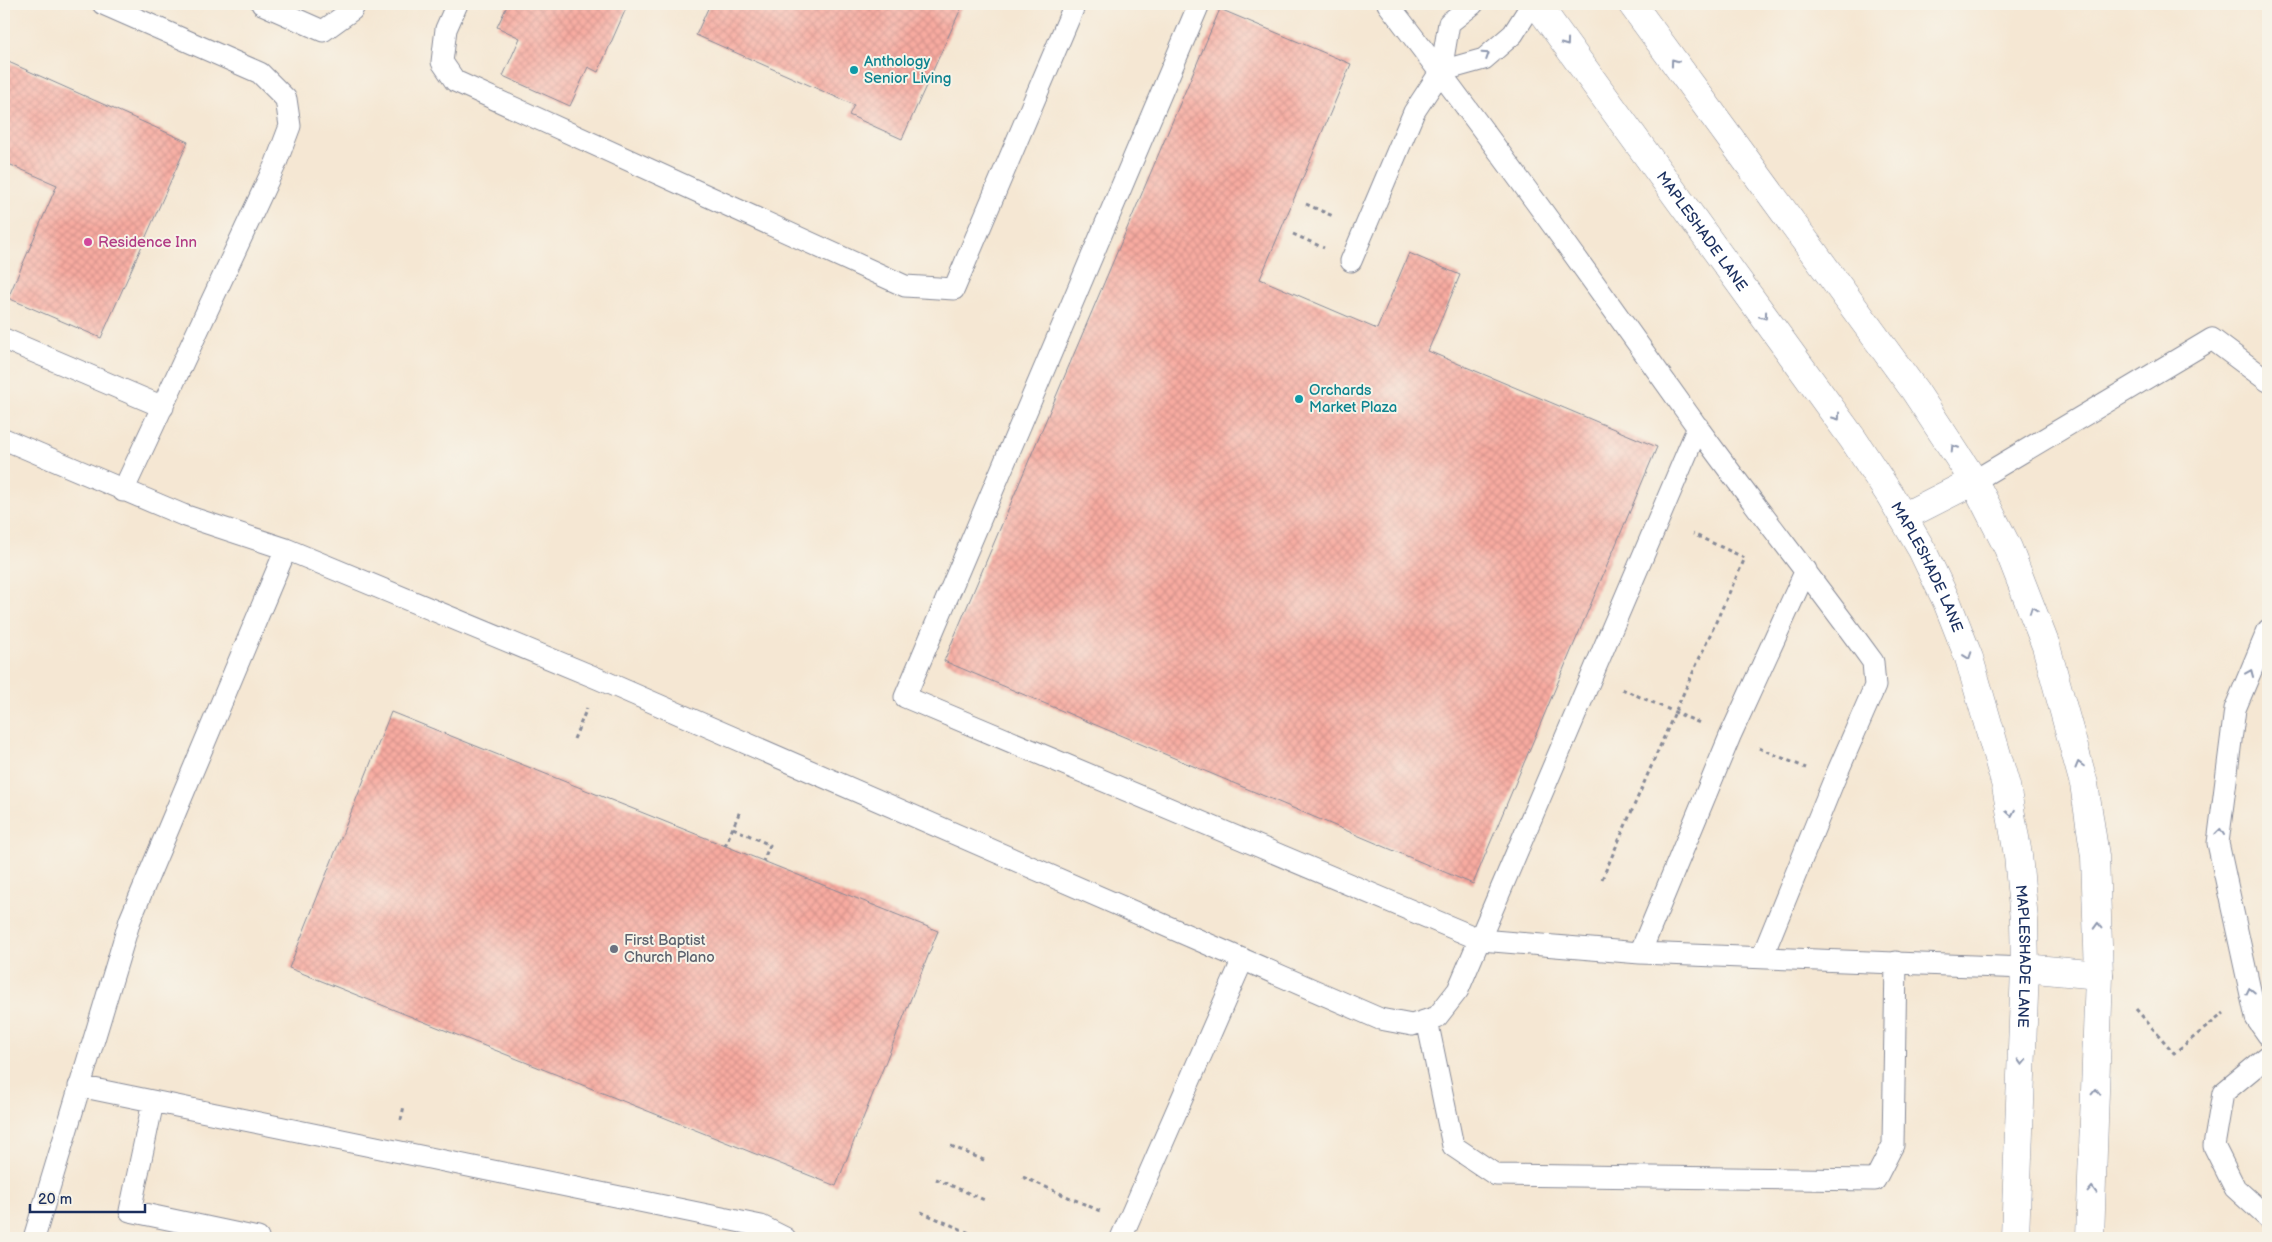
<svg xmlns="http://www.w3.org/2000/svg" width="2272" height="1242" viewBox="0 0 2272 1242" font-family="'Balsamiq Sans',sans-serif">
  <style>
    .building { fill: url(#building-cross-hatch) }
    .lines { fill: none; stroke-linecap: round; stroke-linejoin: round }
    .lane-casing { stroke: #888b98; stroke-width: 23 }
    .secondary-casing { stroke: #888b98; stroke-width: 29 }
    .path { stroke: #888b98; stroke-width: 3; stroke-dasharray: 4 4; stroke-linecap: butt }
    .lane { stroke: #fff; stroke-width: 21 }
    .secondary { stroke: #fff; stroke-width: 28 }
    .oneway { stroke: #8d97ae }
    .culture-dot { fill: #0f9aa8; stroke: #f7f3e8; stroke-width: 2 }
    .hotel-dot { fill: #d1479c; stroke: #f7f3e8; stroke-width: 2 }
    .worship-dot { fill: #6b7280; stroke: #f7f3e8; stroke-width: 2 }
    .labels { text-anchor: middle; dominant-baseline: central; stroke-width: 4; stroke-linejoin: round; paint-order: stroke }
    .culture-label { font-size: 15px; fill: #0d838f; stroke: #f7f3e8; text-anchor: start }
    .street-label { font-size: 15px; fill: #1b2f5e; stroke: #f7f3e8 }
    .hotel-label { font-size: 15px; fill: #b23c85; stroke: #f7f3e8; text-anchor: start }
    .worship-label { font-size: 15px; fill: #5b616d; stroke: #f7f3e8; text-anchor: start }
  </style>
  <defs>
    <pattern id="building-cross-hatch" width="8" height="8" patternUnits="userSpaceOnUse" patternTransform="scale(1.25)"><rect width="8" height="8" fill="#f8aba0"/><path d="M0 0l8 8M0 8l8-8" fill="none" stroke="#d4938c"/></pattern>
  </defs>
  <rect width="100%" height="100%" fill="#f7f3e8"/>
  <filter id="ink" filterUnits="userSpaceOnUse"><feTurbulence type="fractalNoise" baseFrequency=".02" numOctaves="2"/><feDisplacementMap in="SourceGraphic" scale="10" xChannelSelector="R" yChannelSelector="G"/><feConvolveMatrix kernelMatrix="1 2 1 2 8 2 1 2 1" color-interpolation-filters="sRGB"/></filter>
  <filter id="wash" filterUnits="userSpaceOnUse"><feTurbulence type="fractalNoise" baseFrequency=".0096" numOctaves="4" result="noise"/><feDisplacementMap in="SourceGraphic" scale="20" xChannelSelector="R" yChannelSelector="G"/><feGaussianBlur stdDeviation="1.12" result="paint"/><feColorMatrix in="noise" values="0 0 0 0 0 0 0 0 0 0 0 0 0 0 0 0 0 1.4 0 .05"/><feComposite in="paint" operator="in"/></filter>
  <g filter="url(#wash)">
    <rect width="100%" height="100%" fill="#f5e7d3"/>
    <g id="blocks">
      <!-- building -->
      <path class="building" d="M 508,4 L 628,4 L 598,72 L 588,67 L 570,106 L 503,76 L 520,38 L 497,27 Z
        M 710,4 L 963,4 L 902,139 L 849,115 L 854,105 L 696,35 Z
        M 1220,9 L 1351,64 L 1260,279 L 1377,329 L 1409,253 L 1460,275 L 1428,351 L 1657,447 L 1473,884 L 944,661 Z
        M 4,60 L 188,142 L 101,338 L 8,298 L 57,185 L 4,162 Z
        M 391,712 L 938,931 L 836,1186 L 289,968 Z"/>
    </g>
  </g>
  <g filter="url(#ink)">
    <use href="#blocks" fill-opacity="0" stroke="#888b98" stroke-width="1"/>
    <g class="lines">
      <!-- lane casing -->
      <g class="lane-casing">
        <path id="lane" d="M 103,4 L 260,73 L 286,99 L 290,126 L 276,163 L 123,491
          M 262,4 L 323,31 L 352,10 L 355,4
          M 457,4 L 446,29 L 442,62 L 455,81 L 905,286 L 954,289 L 1075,4
          M 1199,4 L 905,697 L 1481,940 L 1640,953 L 2025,968
          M 1388,4 C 1495,143 1596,285 1698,428 C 1755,507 1816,583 1873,662 L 1875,686 L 1834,780 L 1762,957
          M 1441,71 L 1484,59 L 1513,34 L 1532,4
          M 1351,261 L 1414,112 L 1441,71 L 1449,23 L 1473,4
          M 4,339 L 163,407
          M 4,439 L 183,515 L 286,549 L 599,679 L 1380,1019 L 1412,1025 L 1437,1017 L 1458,990 L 1698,427
          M 1974,481 L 2212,339 L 2268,381
          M 2268,630 L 2235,709 L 2218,843 L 2256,1018 L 2268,1035
          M 1640,953 L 1730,736 L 1806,570
          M 1427,1020 L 1453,1146 L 1496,1175 L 1875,1180 L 1893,1145 L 1896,962
          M 2268,1056 L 2223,1093 L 2214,1146 L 2235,1188 L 2268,1218
          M 79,1086 L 761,1226 L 785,1238
          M 153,1102 L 130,1211 L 258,1238
          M 34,1238 L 130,920 L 286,549
          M 1121,1238 L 1243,959"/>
      </g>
      <!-- secondary casing -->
      <g class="secondary-casing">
        <g id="secondary">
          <path id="s1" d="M 1537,4 L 1853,439 L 1890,495 L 1922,550 L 1947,602 L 1969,658 L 2006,786 L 2018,855 L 2024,920 L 2025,968 L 2015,1238"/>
          <path d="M 1632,4 L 1915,391 L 1974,481 L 2008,548 L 2046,646 L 2084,784 L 2095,856 L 2099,975 L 2090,1238"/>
          <path d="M 1903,517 L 1974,481"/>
          <path d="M 2025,968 L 2099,975"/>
        </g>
      </g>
      <!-- path -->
      <path class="path" d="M 1306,204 L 1335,217
        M 1293,234 L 1324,248
        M 1622,689 L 1702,724
        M 574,739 L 587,708
        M 1759,748 L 1806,768
        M 733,828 L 770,845 L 763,861
        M 725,846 L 740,811
        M 1602,879 L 1675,712 L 1745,558 L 1693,534
        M 2136,1009 L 2174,1053 L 2224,1013
        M 401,1120 L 404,1106
        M 951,1146 L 986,1161
        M 1023,1177 L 1100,1211
        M 936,1179 L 987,1201
        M 921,1212 L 972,1234"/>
      <!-- lane -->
      <use href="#lane" class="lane"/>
      <!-- secondary -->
      <use href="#secondary" class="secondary"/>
    </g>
    <!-- one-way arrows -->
    <defs><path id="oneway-chevron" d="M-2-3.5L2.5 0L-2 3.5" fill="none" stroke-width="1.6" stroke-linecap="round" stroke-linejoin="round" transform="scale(1.25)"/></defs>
    <g class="oneway">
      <use href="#oneway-chevron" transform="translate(1566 43) rotate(54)"/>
      <use href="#oneway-chevron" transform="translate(1486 55) rotate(-33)"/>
      <use href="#oneway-chevron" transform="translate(1674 62) rotate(-126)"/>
      <use href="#oneway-chevron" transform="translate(1764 316) rotate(54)"/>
      <use href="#oneway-chevron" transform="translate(1837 417) rotate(54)"/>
      <use href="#oneway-chevron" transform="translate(1954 448) rotate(-123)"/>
      <use href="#oneway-chevron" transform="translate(2033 610) rotate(-110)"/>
      <use href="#oneway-chevron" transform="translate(1968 656) rotate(71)"/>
      <use href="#oneway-chevron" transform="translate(2250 673) rotate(-67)"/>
      <use href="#oneway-chevron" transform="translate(2079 765) rotate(-105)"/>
      <use href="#oneway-chevron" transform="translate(2011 813) rotate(80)"/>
      <use href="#oneway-chevron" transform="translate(2220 832) rotate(-83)"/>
      <use href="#oneway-chevron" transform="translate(2098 926) rotate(-92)"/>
      <use href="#oneway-chevron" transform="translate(2250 991) rotate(-102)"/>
      <use href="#oneway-chevron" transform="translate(2022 1062) rotate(92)"/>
      <use href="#oneway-chevron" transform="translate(2096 1092) rotate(-88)"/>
      <use href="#oneway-chevron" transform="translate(2092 1190) rotate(-88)"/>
    </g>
  </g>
  <!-- markers -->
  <g class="culture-dot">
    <circle cx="854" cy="70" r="5"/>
    <circle cx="1299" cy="399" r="5"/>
  </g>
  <circle class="hotel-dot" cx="88" cy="242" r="5"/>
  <circle class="worship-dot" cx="614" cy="949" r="5"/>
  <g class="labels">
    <!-- culture labels -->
    <g class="culture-label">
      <text x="864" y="61">Anthology<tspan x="864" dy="17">Senior Living</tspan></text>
      <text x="1309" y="390">Orchards<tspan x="1309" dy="17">Market Plaza</tspan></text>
    </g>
    <!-- street labels -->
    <g class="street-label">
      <text stroke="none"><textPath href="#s1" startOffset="281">MAPLESHADE LANE</textPath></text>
      <text stroke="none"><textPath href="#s1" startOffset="686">MAPLESHADE LANE</textPath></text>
      <text stroke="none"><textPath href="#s1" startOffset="1091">MAPLESHADE LANE</textPath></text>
    </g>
    <!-- hotel labels -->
    <g class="hotel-label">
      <text x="98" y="242">Residence Inn</text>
    </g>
    <!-- worship labels -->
    <g class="worship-label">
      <text x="624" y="940">First Baptist<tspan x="624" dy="17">Church Plano</tspan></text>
    </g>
  </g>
  <!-- margin -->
  <rect width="2272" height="1242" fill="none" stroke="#f7f3e8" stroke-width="20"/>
  <!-- scale -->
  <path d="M30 1204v8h115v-8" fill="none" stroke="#1b2f5e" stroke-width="2.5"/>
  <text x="38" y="1204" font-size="15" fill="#1b2f5e" stroke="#f7f3e8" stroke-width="4" paint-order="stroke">20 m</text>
</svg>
